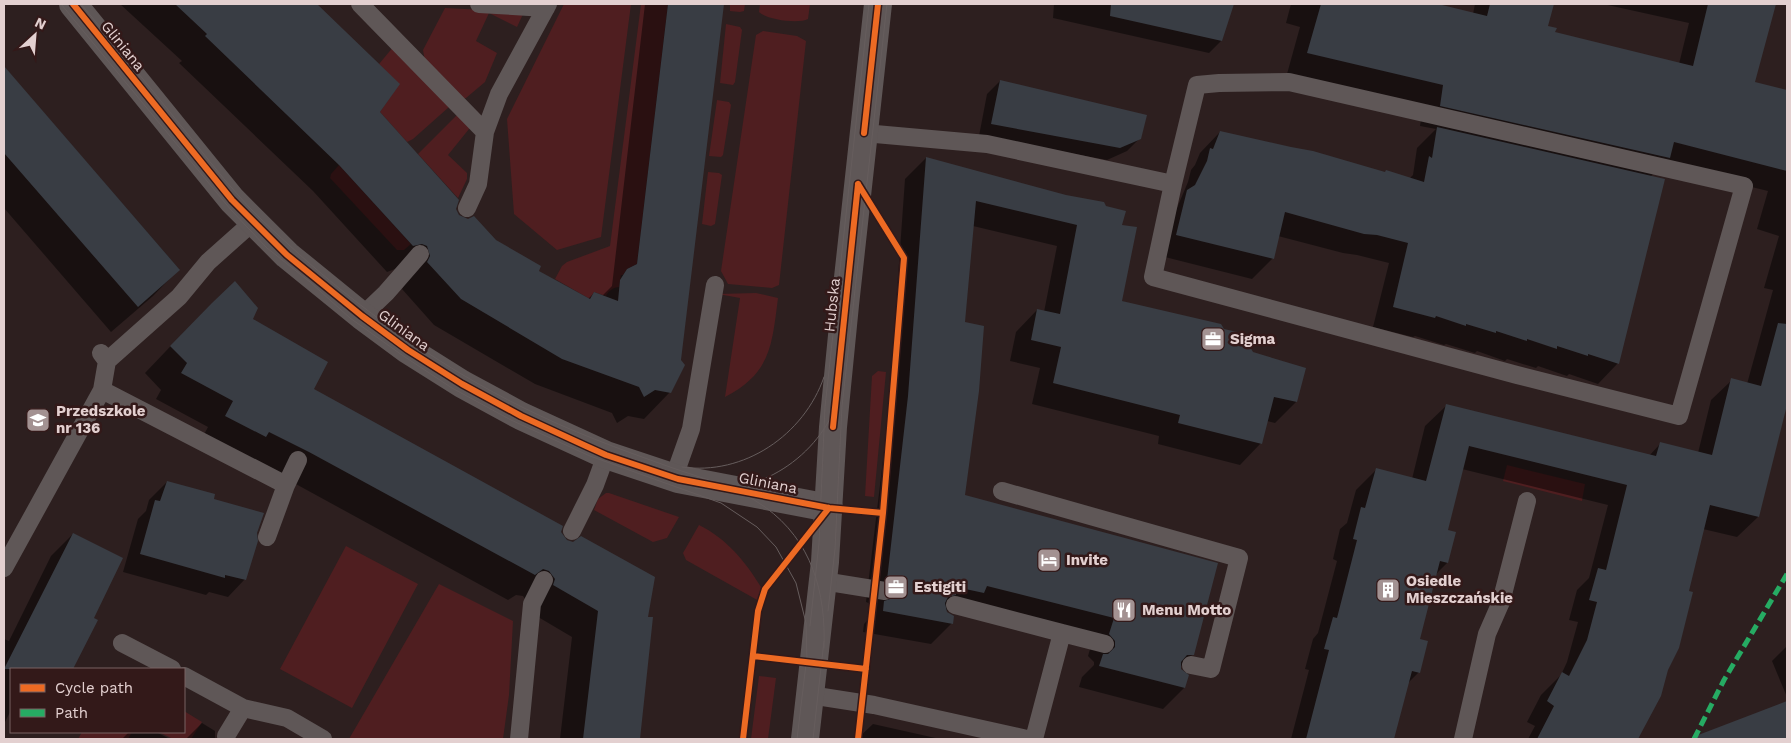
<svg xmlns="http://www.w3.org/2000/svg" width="1791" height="743" viewBox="0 0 1791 743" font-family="'Work Sans',sans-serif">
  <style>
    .green { fill: #4f1e20 }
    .shadow { fill: #0007 }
    .building { fill: #393d44 }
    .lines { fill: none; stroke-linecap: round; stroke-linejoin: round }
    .service { stroke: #5f5757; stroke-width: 18 }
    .minor { stroke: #5f5757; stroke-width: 28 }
    .tertiary { stroke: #5f5757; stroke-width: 28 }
    .tram { stroke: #665d5d; stroke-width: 1 }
    .quiet { stroke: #26ab63; stroke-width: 5; stroke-dasharray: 10 5; stroke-linecap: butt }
    .cycleway-casing { stroke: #331919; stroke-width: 9 }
    .cycleway { stroke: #ed6a23; stroke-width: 6 }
    .labels { text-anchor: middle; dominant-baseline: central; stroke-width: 5; stroke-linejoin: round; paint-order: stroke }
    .street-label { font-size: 15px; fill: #e3d0d0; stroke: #331919 }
    .poi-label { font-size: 15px; font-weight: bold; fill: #e3d0d0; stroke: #331919; text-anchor: start }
  </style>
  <rect width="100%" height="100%" fill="#2d1f1f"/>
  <!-- green -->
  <path class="green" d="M 564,4 L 631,4 L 601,237 L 557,250 L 514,214 L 507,119 Z
    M 641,4 L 668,4 L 637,264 L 627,269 L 623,275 L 621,275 L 619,287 C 614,287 608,291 606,296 L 594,292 L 590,299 L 555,279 L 562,266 L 567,262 L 610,246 Z
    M 730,4 L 745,4 L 744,11 L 740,12 L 730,11 Z
    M 760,4 L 810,4 L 808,19 C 799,24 767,20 759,12 Z
    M 445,8 L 524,12 L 517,27 L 489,13 L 476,41 L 497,53 L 485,82 L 466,98 L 463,99 L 425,61 L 423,50 Z
    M 726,24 L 740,27 L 742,30 L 735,82 L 733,85 L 720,83 Z
    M 763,31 L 797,36 L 806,41 L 779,285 L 772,288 L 728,284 L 721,271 L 756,35 Z
    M 394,46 L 449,107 L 413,139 L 407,142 L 380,112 L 399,84 L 379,64 Z
    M 717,100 L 729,102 L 731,105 L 723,155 L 721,157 L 709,156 Z
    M 457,115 L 470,125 L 469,129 L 448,155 L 467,173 L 467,179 L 458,198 L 418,154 Z
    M 339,165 L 411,244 L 404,250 L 397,250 L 330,178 L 331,174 Z
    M 708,172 L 719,173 L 722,175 L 715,224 L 711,226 L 702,224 Z
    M 756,293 L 778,298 C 772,345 771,373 725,397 L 740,298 L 718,294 Z
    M 878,371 L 886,372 L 874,497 L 865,496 L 872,376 Z
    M 1507,465 L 1585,484 L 1582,501 L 1503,481 Z
    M 606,493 L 609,493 L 679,517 L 667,538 L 653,542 L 594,510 L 598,499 Z
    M 699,525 C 727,539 745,561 761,587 L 759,601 L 686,560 L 683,553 Z
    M 346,546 L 418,584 L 352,708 L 280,669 Z
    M 439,584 L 513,621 L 509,695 L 503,739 L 349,739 Z
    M 759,676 L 776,678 L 768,739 L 751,739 Z
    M 184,711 L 202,722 L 191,739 L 173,739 L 159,732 L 184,732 Z
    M 82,732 L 132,732 L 128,739 L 78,739 Z"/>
  <!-- shadow -->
  <path class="shadow" d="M 120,4 L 315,4 L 398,84 L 379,112 L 455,209 L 458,215 L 538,271 L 588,299 L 594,293 L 602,296 L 612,286 L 645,4 L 723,4 L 680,360 L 670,392 L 644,419 L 628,416 L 617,423 L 612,413 L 535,384 L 434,325 L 402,289 L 405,283 L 401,273 L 395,269 L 387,272 L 313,191 L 179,63 L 182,61 Z
    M 1054,4 L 1215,4 L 1231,9 L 1221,41 L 1209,53 L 1053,18 Z
    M 1291,4 L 1433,4 L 1473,14 L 1475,4 L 1552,4 L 1547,27 L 1554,33 L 1679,64 L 1689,23 L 1603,4 L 1775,4 L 1753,83 L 1787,91 L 1787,400 L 1758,517 L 1737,537 L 1703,529 L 1660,696 L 1637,739 L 1528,739 L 1535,726 L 1527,722 L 1541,695 L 1561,675 L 1567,662 L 1578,622 L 1569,620 L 1577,590 L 1589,578 L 1608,505 L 1462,469 L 1446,531 L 1447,563 L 1435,575 L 1418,640 L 1419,672 L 1407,684 L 1393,739 L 1291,739 L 1309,670 L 1305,669 L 1313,639 L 1318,633 L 1337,561 L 1333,559 L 1340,529 L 1347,523 L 1356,490 L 1376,470 L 1412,479 L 1425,426 L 1446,406 L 1649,456 L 1660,444 L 1698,453 L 1711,400 L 1732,380 L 1747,384 L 1773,290 L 1764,288 L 1779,236 L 1757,229 L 1768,191 L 1662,165 L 1650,177 L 1618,363 L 1598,384 L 1569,374 L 1567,376 L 1538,366 L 1536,368 L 1507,359 L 1505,361 L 1477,351 L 1475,353 L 1446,344 L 1444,345 L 1415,336 L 1413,337 L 1373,327 L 1389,263 L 1357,255 L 1343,253 L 1278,236 L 1273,258 L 1252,279 L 1157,255 L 1188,182 L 1191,170 L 1195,165 L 1200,153 L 1220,132 L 1409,179 L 1413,175 L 1417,148 L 1436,129 L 1420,126 L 1423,106 L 1287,74 L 1300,27 L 1286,23 Z
    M 4,67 L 179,269 L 153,296 L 111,332 L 4,208 Z
    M 1000,81 L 1140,138 L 1127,151 L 1107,160 L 979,136 L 987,94 Z
    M 926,158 L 1120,226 L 1121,301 L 1223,330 L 1252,353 L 1305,369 L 1296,402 L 1275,423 L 1267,421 L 1261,443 L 1240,465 L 1158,444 L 1159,436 L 1032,404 L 1040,368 L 1010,361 L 1016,332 L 1037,310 L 1044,312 L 1057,246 L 973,226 L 964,323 L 964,496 L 1193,654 L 1180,667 L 1180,669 L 1187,676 L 1184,688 L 1163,709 L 1079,687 L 1082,677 L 1094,665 L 1094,662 L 1088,656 L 1093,639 L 945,610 L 952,623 L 931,644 L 863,632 L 864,624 L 874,613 L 871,604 L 866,602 L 888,418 L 905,179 Z
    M 251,320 L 312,390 L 560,532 L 566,541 L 646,618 L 652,618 L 638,739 L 560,739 L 572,637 L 528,611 L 529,605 L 523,596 L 516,595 L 508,600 L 283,477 L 200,442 L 208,427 L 156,399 L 161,390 L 145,373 L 186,330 Z
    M 167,482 L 212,500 L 256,533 L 245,579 L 228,597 L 209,592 L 206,595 L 123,572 L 138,519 L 146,511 L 149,500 Z
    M 73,534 L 92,618 L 96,620 L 71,669 L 11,669 L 11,710 L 4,724 L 4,639 L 9,641 L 51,556 Z
    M 1787,646 L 1787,697 L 1772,661 Z
    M 1787,702 L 1787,739 L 1719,739 L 1738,721 Z
    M 202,723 L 215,731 L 215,739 L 186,739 Z
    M 873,724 L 940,739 L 857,739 Z
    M 129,732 L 156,732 L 170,739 L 122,739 Z"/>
  <!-- building -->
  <path class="building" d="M 175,4 L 317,4 L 400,84 L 380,112 L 459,200 L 456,209 L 459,215 L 468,219 L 474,216 L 496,240 L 541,266 L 539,271 L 590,299 L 594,292 L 618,301 L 620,280 L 627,269 L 637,264 L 668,4 L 724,4 L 681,360 L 685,365 L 671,393 L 655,390 L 644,397 L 639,387 L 562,359 L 461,299 L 427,262 L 430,256 L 427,246 L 422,244 L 413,246 L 339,165 L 205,36 L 207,34 Z
    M 1111,4 L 1234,4 L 1222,41 L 1110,16 Z
    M 1321,4 L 1438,4 L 1487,16 L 1490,4 L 1554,4 L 1548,26 L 1557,28 L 1555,32 L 1693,66 L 1708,4 L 1776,4 L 1755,82 L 1787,90 L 1787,171 L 1674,142 L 1670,158 L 1440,106 L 1443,85 L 1307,53 Z
    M 4,66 L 180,270 L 138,307 L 4,153 Z
    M 1000,80 L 1147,115 L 1141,139 L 1120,148 L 991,124 Z
    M 1437,127 L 1665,179 L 1619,364 L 1588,354 L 1588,356 L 1557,346 L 1557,349 L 1527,339 L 1527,341 L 1496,331 L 1496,333 L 1466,324 L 1466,326 L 1436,316 L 1435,318 L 1393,307 L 1408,243 L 1377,235 L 1364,234 L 1285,212 L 1274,259 L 1176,235 L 1187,190 L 1195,185 L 1207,161 L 1210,148 L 1213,149 L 1220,131 L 1291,147 L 1313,151 L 1385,172 L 1386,170 L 1424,182 L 1429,156 L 1432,158 Z
    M 926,157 L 1066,195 L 1104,202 L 1106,206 L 1126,211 L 1122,225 L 1137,227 L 1122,301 L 1221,324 L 1224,329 L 1242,333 L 1253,352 L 1306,368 L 1297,402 L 1274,397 L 1262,444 L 1178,423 L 1180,415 L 1053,383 L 1061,347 L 1031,340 L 1037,309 L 1060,314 L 1077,225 L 976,201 L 965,322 L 984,326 L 979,391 L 965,495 L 1218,563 L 1194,655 L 1187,655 L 1181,662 L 1181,669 L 1189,675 L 1185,688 L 1099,666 L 1103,654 L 1108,654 L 1115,647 L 1115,641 L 1109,634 L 1114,618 L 987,586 L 984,593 L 956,587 L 956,595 L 948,597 L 945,603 L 947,612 L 954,616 L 953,624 L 883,611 L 884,601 L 893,598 L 896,592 L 892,583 L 887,580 L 908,396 Z
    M 235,281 L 258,308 L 253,319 L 328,362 L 314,389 L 563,526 L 561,532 L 567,540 L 573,542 L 581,536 L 655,577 L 648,617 L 653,617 L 640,739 L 583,739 L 598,611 L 553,585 L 555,579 L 549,571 L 543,569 L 535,575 L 309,452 L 269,432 L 266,437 L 225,416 L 233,401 L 181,373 L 187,363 L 170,346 L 212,303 Z
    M 1778,323 L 1787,324 L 1787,405 L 1759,517 L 1710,505 L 1689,591 L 1693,592 L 1679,648 L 1668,670 L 1661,696 L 1638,739 L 1537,739 L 1554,706 L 1547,701 L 1562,672 L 1569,676 L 1587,640 L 1597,602 L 1589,600 L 1598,568 L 1606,570 L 1627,485 L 1469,446 L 1448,530 L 1456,532 L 1448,563 L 1440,561 L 1420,639 L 1428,641 L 1420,673 L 1412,671 L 1394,739 L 1306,739 L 1329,650 L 1324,649 L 1333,617 L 1337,618 L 1357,540 L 1353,539 L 1361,507 L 1365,508 L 1376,468 L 1426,481 L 1446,404 L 1656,456 L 1660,442 L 1712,455 L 1731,378 L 1761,386 Z
    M 167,481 L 215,494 L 214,499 L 264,513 L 257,533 L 258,541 L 246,580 L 225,575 L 225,578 L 140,554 L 155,500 L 160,501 Z
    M 73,533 L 123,558 L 94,618 L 98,620 L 73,669 L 4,669 Z
    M 1787,701 L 1787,739 L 1693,739 L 1693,737 Z"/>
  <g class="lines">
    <!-- service -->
    <path class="service" d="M 360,4 L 485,132
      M 479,4 L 546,8
      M 1289,82 L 1744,186 L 1679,416 L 1517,375 L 1153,277 L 1173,184 L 1197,85 L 1219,83 Z
      M 864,133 L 987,144 L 1173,184
      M 467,208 L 478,184 L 485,132 L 499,94 L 548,4
      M 362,316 L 386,293 L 420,254
      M 101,353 L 107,361 L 179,297 L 208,262 L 254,221
      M 102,390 L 107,361
      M 674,477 L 691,429 L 715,285
      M 1002,491 L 1239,558 L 1211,669 L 1191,665
      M 572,531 L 595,485 L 606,455
      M 267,537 L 286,485 L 298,460
      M 4,568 L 102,390 L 286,485
      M 823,581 L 885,591
      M 955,605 L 1062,633 L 1034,739
      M 1062,633 L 1105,644
      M 122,643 L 172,669
      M 184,676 L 243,708
      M 810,695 L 874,705 L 1027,739
      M 226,736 L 243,708 L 287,718 L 323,739
      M 519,739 L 532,604 L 544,580
      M 1463,739 L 1487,634 L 1501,602 L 1527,501"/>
    <!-- minor -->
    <path class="minor" d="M 73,4 L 232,200 L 287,255 L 362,316 L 408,350 L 462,384 L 521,416 L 606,455 L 678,479 L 829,508"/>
    <!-- tertiary -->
    <path class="tertiary" d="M 805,739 L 825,562 L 833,427 L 845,305 L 878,4"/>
    <!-- tram -->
    <path class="tram" d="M 61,4 L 231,210 L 267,248 L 310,282 L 350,318 L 402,355 L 452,388 L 511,420 L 590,456 L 721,503 L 757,527 L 776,547 L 796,583 L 806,623 L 807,661
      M 81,4 C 115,45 149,86 182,127 C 201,150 219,174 238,195 C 260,220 285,241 309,263 C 374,319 445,369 522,407 C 570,431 619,449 670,467 C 701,478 737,487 765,507 C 812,541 826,592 824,648
      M 682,467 C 744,476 804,435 824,377
      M 695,488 C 757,498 820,457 839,398
      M 828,611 L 835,549 L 842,406 L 887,4
      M 810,626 L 819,543 L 825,407 L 869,4
      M 797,739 L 807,656
      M 813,739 L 824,641"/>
    <!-- quiet -->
    <path class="quiet" d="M 1694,739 L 1724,680 L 1787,574"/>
    <!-- cycleway casing -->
    <g class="cycleway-casing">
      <path id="cycleway" d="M 73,4 L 232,200 L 287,255 L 362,316 L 408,350 L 462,384 L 521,416 L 586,446 L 606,455 L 678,479 L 829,508 L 883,513
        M 864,133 L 878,4
        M 858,184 L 904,258 L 883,513 L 858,739
        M 833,427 L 858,184
        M 753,656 L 866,669
        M 743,739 L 758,611 L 765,589 L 829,508"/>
    </g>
    <!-- cycleway -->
    <use href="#cycleway" class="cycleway"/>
  </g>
  <!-- icons -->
  <defs>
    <g id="office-square" transform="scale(1.25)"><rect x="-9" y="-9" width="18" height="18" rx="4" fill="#a39292" stroke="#331919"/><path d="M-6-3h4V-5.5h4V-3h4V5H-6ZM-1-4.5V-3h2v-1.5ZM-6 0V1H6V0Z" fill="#fff"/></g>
    <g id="school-square" transform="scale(1.25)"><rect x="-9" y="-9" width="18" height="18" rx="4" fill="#a39292" stroke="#331919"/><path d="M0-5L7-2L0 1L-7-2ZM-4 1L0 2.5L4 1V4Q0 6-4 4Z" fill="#fff"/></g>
    <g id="hotel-square" transform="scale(1.25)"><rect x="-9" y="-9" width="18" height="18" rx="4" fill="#a39292" stroke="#331919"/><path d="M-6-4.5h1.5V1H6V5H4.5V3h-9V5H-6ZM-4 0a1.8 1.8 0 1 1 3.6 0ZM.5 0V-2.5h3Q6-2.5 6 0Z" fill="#fff"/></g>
    <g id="building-square" transform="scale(1.25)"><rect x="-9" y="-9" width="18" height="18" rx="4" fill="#a39292" stroke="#331919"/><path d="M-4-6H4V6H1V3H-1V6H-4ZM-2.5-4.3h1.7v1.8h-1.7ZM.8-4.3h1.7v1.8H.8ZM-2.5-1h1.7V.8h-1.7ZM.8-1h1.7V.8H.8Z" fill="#fff"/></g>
    <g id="restaurant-square" transform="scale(1.25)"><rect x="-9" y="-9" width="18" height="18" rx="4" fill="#a39292" stroke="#331919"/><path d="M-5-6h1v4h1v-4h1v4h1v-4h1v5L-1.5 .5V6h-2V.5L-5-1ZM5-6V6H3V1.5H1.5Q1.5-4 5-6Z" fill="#fff"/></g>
  </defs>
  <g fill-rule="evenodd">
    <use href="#office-square" x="1213" y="339"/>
    <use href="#school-square" x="38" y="420"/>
    <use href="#hotel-square" x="1049" y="560"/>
    <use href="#office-square" x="896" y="587"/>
    <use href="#building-square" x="1388" y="590"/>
    <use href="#restaurant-square" x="1124" y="610"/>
  </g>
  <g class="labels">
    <!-- street labels -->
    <g class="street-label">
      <text transform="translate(123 46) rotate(51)">Gliniana</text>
      <text transform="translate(832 305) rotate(-84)">Hubska</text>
      <text transform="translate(404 330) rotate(36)">Gliniana</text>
      <text transform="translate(768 483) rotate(11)">Gliniana</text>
    </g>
    <!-- poi labels -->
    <g class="poi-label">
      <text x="1230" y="339">Sigma</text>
      <text x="56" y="411">Przedszkole<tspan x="56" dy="17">nr 136</tspan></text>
      <text x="1066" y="560">Invite</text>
      <text x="1406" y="581">Osiedle<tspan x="1406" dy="17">Mieszczańskie</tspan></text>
      <text x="914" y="587">Estigiti</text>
      <text x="1142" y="610">Menu Motto</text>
    </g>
  </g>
  <!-- border -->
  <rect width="1791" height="743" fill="none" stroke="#e3d0d0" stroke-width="10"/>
  <!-- legend -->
  <rect x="10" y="668" width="175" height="65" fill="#331919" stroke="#796262"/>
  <rect x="20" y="684" width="25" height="8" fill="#ed6a23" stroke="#796262"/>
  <text x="55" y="693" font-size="15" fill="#e3d0d0">Cycle path</text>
  <rect x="20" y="709" width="25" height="8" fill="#26ab63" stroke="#796262"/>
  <text x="55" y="718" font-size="15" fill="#e3d0d0">Path</text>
  <!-- north arrow -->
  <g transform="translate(35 35) rotate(26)" stroke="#331919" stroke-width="4" paint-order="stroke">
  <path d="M0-4L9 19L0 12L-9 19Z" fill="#e3d0d0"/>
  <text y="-8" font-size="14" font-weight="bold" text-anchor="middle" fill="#e3d0d0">N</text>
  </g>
</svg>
